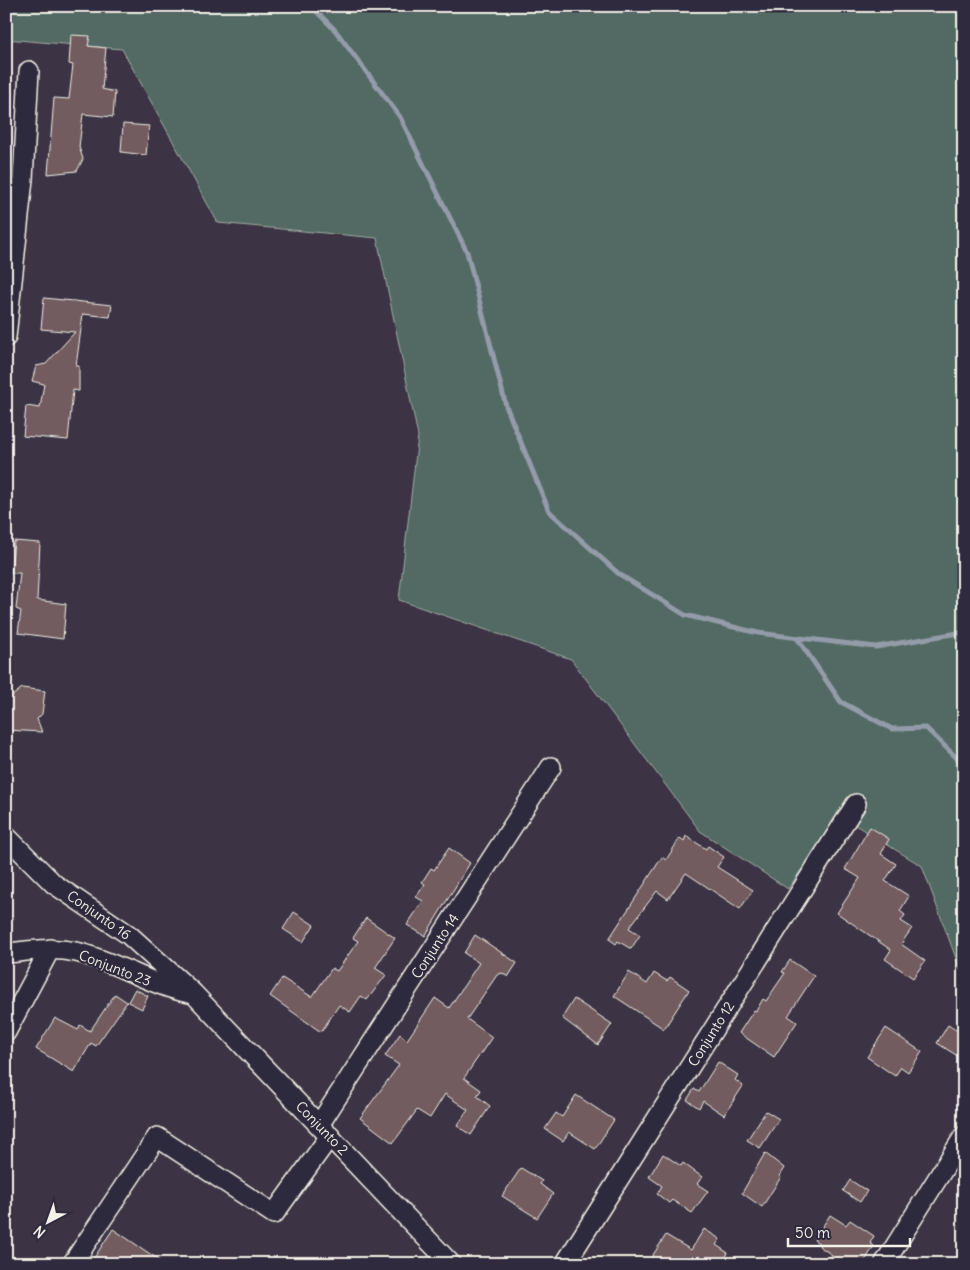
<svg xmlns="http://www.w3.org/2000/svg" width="970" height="1270" viewBox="0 0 970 1270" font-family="Delius,sans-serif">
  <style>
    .green { fill: #526964; stroke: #a3ada6 }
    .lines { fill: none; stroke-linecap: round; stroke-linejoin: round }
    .stream { stroke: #939ca8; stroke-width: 5 }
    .building { fill: #725c61; stroke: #f4f1e8 }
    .street-casing { stroke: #f4f1e8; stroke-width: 22 }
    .street { stroke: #2f2a3d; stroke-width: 19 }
    .labels { text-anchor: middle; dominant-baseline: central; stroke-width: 4.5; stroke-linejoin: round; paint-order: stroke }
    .street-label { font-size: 14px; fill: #f4f1e8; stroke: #2f2a3d }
  </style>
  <rect width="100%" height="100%" fill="#3c3444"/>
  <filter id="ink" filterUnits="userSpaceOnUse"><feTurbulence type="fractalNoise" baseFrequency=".02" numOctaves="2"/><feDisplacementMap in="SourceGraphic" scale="10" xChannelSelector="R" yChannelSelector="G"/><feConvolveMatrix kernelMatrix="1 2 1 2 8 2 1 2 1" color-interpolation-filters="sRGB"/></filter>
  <g filter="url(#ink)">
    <!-- green -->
    <path class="green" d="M 6,6 L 964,6 L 964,980 L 922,866 L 839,815 L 788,889 L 700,831 L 571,659 L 399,600 L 418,436 L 377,238 L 218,223 L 122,49 L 6,39 Z"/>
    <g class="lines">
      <!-- stream -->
      <path class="stream" d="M 311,6 L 335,30 L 400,117 L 467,252 L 506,406 L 549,511 L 619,574 L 685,615 L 758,633 L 876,647 L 964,632
        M 797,638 L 841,702 L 892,729 L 926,728 L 964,765"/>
    </g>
    <!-- building -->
    <path class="building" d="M 71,35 L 90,36 L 88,46 L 106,48 L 102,89 L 115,92 L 113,117 L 83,114 L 79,147 L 83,159 L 77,171 L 48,174 L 54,98 L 69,99 L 73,65 L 69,64 Z
      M 123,124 L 149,126 L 146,155 L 121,152 Z
      M 44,298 L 112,305 L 110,317 L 83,314 L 76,366 L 79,366 L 79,391 L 73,390 L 68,440 L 23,436 L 26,406 L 40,408 L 44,384 L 32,381 L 36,366 L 46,364 L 75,332 L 41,329 Z
      M 14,541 L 40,543 L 37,600 L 66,604 L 63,639 L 18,633 L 21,611 L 16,609 L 20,573 L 11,573 Z
      M 22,688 L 45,691 L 42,714 L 37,719 L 42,732 L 6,730 L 6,701 Z
      M 870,827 L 889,839 L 881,854 L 896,864 L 885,881 L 909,896 L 900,911 L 905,915 L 901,921 L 912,928 L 901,944 L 925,961 L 913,978 L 885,959 L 891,950 L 837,913 L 860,878 L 845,869 Z
      M 686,836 L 706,849 L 708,846 L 724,857 L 717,867 L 753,890 L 740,909 L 686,873 L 668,899 L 657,891 L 629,928 L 640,935 L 631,949 L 618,941 L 616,944 L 609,939 L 662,857 L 666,860 L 680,838 L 684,841 Z
      M 449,848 L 470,863 L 425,936 L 407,925 L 423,901 L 416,897 L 425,884 L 422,882 L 431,868 L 434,870 Z
      M 294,912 L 314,925 L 303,942 L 283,929 Z
      M 366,918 L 395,938 L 375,968 L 386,975 L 367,1000 L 361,996 L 350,1012 L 339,1005 L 321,1032 L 270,996 L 282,978 L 312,997 L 332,968 L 337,971 L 358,941 L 353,938 Z
      M 475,935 L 517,963 L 508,977 L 502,973 L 497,975 L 467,1019 L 492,1037 L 464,1078 L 481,1090 L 477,1096 L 490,1106 L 471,1135 L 457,1126 L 468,1110 L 445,1094 L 430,1118 L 417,1110 L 393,1143 L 360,1118 L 399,1065 L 385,1056 L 400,1034 L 407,1040 L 435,998 L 449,1008 L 479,963 L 464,953 Z
      M 790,960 L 814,976 L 788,1016 L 797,1022 L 774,1057 L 739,1033 L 754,1010 L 756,1011 L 763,999 L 766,1001 L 785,973 L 782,972 Z
      M 629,972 L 647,984 L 654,973 L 667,981 L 670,977 L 689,990 L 664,1029 L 614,996 Z
      M 135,989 L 148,996 L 142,1009 L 128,1002 Z
      M 115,994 L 127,1002 L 96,1046 L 91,1043 L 74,1072 L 36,1049 L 55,1018 L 78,1030 L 80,1025 L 90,1031 Z
      M 574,999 L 612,1024 L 598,1045 L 562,1018 Z
      M 948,1025 L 964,1035 L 964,1060 L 937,1043 Z
      M 886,1028 L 922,1052 L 908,1072 L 901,1067 L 895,1076 L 867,1057 Z
      M 718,1062 L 738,1075 L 735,1080 L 743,1086 L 724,1115 L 703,1101 L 699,1108 L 687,1100 L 694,1089 L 699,1092 Z
      M 576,1095 L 614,1120 L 595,1149 L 569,1132 L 563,1141 L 545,1129 L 556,1113 L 562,1117 Z
      M 766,1111 L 779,1119 L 760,1148 L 747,1140 Z
      M 765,1153 L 784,1168 L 779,1176 L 781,1177 L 762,1207 L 742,1193 Z
      M 663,1154 L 681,1166 L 683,1163 L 702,1177 L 697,1184 L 708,1191 L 692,1213 L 672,1200 L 669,1203 L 657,1194 L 662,1186 L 649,1177 Z
      M 521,1168 L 542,1181 L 540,1184 L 553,1194 L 537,1218 L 502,1196 Z
      M 850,1180 L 867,1191 L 860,1202 L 843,1191 Z
      M 830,1215 L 846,1225 L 850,1220 L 874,1236 L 870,1243 L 874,1246 L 863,1264 L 826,1264 L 832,1255 L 819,1246 L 820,1244 L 814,1240 Z
      M 113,1229 L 165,1264 L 90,1264 Z
      M 704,1229 L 720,1239 L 716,1245 L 728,1253 L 722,1264 L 647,1264 L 666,1235 L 691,1250 Z"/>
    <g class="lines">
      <!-- street casing -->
      <g class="street-casing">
        <path id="street" d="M 6,337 L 23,179 L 29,71
          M 6,836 L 54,884 L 129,935 L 193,993 L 451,1264
          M 6,953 C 30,951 52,947 76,952 C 115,961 150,985 189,993
          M 6,1032 L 50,949
          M 319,1125 L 551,767
          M 72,1264 L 157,1137 L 274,1214 L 330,1136
          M 565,1264 L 856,804
          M 884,1264 L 964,1136"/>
      </g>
      <!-- street -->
      <use href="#street" class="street"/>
    </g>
  </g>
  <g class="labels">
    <!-- street labels -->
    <g class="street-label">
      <text transform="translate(99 915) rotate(35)">Conjunto 16</text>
      <text transform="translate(435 946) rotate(-57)">Conjunto 14</text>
      <text transform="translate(115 968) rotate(21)">Conjunto 23</text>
      <text transform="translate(711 1034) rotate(-58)">Conjunto 12</text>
      <text transform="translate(322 1128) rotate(46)">Conjunto 2</text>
    </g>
  </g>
  <!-- margin -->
  <rect width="970" height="1270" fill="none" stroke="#2f2a3d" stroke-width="25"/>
  <rect x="12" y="12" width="945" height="1245" fill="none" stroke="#f4f1e8" stroke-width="2" filter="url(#ink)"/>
  <!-- north arrow -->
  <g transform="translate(48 1222) rotate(221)" stroke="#2f2a3d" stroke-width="4" paint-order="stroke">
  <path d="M0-4L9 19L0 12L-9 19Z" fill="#f4f1e8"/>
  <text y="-8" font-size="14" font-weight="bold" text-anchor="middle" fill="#f4f1e8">N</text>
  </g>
  <!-- scale -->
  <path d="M788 1238v8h122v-8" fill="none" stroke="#f4f1e8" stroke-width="2.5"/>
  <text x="795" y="1238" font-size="15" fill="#f4f1e8" stroke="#2f2a3d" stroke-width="4" paint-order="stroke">50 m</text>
</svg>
